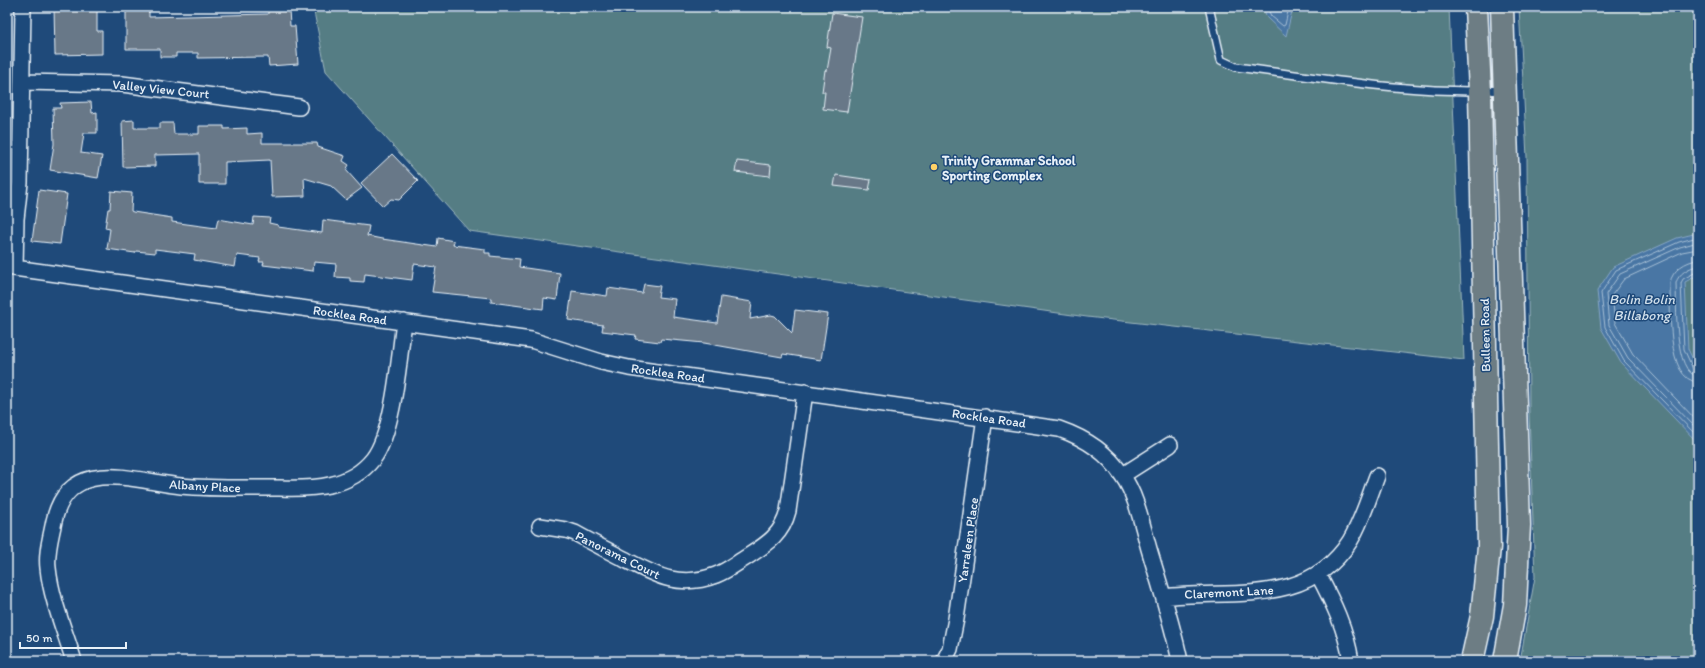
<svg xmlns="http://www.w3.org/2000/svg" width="1705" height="668" viewBox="0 0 1705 668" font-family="Itim,sans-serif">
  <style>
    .green { fill: #547d84; stroke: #9eb7be }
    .water { fill: #4876a4; stroke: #88a7c6 }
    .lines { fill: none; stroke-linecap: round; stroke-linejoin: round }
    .shore { stroke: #a8c0d6; stroke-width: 1 }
    .building { fill: #687888; stroke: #e8f1f8 }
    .lane-casing { stroke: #e8f1f8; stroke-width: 10 }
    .street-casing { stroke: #e8f1f8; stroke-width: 18 }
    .highway-casing { stroke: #e8f1f8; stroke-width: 25 }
    .lane { stroke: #1f4a7a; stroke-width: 7 }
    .street { stroke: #1f4a7a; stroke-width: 15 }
    .highway { stroke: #6d7d84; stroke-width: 22 }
    .poi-dot { fill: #ffd166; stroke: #1f4a7a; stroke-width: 1.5 }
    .labels { text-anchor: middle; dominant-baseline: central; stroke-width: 3; stroke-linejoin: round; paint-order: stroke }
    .street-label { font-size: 13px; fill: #e8f1f8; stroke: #1f4a7a }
    .poi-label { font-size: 13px; font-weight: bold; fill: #e8f1f8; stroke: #1f4a7a; text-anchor: start }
    .water-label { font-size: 14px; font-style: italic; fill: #d0dfeb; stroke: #1f4a7a }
  </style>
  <rect width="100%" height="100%" fill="#1f4a7a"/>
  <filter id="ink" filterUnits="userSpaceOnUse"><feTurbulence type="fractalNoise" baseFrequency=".025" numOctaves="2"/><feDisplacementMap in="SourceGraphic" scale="8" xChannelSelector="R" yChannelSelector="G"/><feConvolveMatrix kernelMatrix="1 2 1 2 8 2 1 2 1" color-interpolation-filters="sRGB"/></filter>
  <g filter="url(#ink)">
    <!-- green -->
    <path class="green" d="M 313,7 L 1449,7 L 1464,360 L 1087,317 L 469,231 L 326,71 Z
      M 1519,7 L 1698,7 L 1698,661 L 1520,661 L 1535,577 L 1529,413 L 1527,157 Z"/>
    <!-- water -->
    <path class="water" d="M 1263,7 L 1293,7 L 1286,36 L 1267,18 Z
      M 1698,233 L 1698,275 L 1685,282 L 1688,349 L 1698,370 L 1698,443 L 1621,363 L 1601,328 L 1597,291 L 1613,267 L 1677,238 Z"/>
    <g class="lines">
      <!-- shore -->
      <path class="shore" d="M 1267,7 L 1271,16 L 1283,26 L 1285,25 L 1289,7
        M 1698,237 L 1679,242 L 1616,270 L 1601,293 L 1605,327 L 1624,361 L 1698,437
        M 1698,242 L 1680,247 L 1620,274 L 1606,294 L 1609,325 L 1628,358 L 1698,430
        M 1698,249 L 1682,252 L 1624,279 L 1612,295 L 1615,323 L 1633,354 L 1698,422
        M 1698,260 C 1686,261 1672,270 1670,283 C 1671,305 1665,381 1698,382
        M 1698,266 C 1689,267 1678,274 1676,283 C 1677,301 1673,375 1698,376
        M 1698,271 L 1683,279 L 1681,283 L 1684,349 L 1693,369 L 1698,371"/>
    </g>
    <!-- building -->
    <path class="building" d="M 54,7 L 97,7 L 97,31 L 102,31 L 102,54 L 55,55 Z
      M 126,7 L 149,7 L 149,17 L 268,14 L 268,10 L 289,9 L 290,26 L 295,26 L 298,64 L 269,66 L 268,57 L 198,58 L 198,53 L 176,53 L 176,57 L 160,57 L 160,49 L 126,49 Z
      M 832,13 L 862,17 L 847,112 L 823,109 L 825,92 L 822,92 L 825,70 L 827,71 L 831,48 L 827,47 Z
      M 91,102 L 92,113 L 97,112 L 97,133 L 84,133 L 81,153 L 102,156 L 98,178 L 50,170 L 54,144 L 53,108 L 61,108 L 60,103 Z
      M 134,120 L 134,128 L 160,128 L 160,123 L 173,123 L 174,134 L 199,134 L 199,126 L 224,126 L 224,129 L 247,128 L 247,134 L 262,133 L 262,143 L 317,143 L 318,147 L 345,156 L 343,161 L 349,165 L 346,170 L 362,188 L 346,200 L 331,186 L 304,178 L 305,196 L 272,197 L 270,160 L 225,162 L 225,184 L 199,184 L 199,154 L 155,155 L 155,166 L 123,167 L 122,121 Z
      M 392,154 L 418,181 L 399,200 L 391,199 L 383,206 L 361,183 Z
      M 737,161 L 771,165 L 770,176 L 735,172 Z
      M 836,175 L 871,180 L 869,190 L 834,186 Z
      M 39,190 L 67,194 L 60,244 L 32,241 Z
      M 111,191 L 132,193 L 131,211 L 133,212 L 172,218 L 172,222 L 216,228 L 218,219 L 253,225 L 254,217 L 270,218 L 269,223 L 278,225 L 278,227 L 322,233 L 323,220 L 369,226 L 367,236 L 382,239 L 437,247 L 438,238 L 454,241 L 453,245 L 485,249 L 485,253 L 490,253 L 490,256 L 520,259 L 519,267 L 560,273 L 557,300 L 544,298 L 543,309 L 491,302 L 491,298 L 432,292 L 436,267 L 414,264 L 412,280 L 365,274 L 364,282 L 350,281 L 350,278 L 335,277 L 336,264 L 314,262 L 313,271 L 263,265 L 264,262 L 259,262 L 260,258 L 237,255 L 235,267 L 194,260 L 195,254 L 155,249 L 155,253 L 136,251 L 135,253 L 107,249 L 110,229 L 105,228 L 108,209 L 110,209 Z
      M 644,284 L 660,286 L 658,297 L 675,299 L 673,317 L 717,323 L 721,297 L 752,302 L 750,319 L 771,315 L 775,316 L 792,333 L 795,310 L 828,314 L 821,360 L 783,354 L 782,357 L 704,343 L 661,339 L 660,342 L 635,339 L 636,335 L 602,331 L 603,325 L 568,320 L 572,291 L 607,296 L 608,288 L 642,293 Z"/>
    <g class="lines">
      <!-- lane casing -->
      <g class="lane-casing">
        <path id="lane" d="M 1209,7 L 1221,60 L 1236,67 C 1324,78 1414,95 1503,90"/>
      </g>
      <!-- street casing -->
      <g class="street-casing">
        <path id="street" d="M 22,82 L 122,84 L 299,107
          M 7,267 L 531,340 L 601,362 L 629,368 L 1059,429 C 1085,438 1107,452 1122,475 C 1137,496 1142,525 1149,549 C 1160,586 1172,623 1180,661
          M 15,268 L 16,219 L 20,183 L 23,7
          M 1123,475 L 1170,445
          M 540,526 L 566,530 L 575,533 C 591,542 607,550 624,559 C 655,575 679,589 716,575 C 727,571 737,563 747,557 C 767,544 782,535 788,511 L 805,392
          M 1318,574 C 1333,602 1346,629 1351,661
          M 1164,597 C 1230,589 1308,608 1350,541 C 1362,521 1369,497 1377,476
          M 74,661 C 65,632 51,598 48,568 C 46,552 51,537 54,521 C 69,455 133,481 181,486 C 213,489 247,488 280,488 C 314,489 350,488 373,459 C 394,432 399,358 404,322
          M 944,661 L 950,649 L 956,619 L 985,417"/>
      </g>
      <!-- highway casing -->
      <g class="highway-casing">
        <path id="highway" d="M 1502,7 L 1519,525 L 1515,605 L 1505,661
          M 1472,661 L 1482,616 L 1489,547 L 1480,92 L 1476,7"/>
      </g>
      <!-- lane -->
      <use href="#lane" class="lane"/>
      <!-- street -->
      <use href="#street" class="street"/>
      <!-- highway -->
      <use href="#highway" class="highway"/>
    </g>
  </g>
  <!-- markers -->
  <circle class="poi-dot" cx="934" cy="167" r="4"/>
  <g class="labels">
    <!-- street labels -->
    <g class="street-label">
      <text transform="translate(161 89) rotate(6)">Valley View Court</text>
      <text transform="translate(350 315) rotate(8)">Rocklea Road</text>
      <text transform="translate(1485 335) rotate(-91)">Bulleen Road</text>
      <text transform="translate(668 373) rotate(8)">Rocklea Road</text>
      <text transform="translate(989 418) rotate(8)">Rocklea Road</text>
      <text transform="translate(205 486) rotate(3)">Albany Place</text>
      <text transform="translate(968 540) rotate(-82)">Yarraleen Place</text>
      <text transform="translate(618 555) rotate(26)">Panorama Court</text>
      <text transform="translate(1229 592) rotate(-3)">Claremont Lane</text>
    </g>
    <!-- poi labels -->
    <g class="poi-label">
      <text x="942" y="160">Trinity Grammar School<tspan x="942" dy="15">Sporting Complex</tspan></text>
    </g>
    <!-- water labels -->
    <g class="water-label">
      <text x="1642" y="299">Bolin Bolin<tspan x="1642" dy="16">Billabong</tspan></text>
    </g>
  </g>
  <!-- margin -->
  <rect width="1705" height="668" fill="none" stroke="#1f4a7a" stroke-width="24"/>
  <rect x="12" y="12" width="1681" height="644" fill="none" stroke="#e8f1f8" stroke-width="1.5" filter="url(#ink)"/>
  <!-- scale -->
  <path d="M20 642v6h106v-6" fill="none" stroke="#e8f1f8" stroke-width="2"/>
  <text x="26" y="642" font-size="12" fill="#e8f1f8" stroke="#1f4a7a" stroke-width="3" paint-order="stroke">50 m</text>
</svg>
